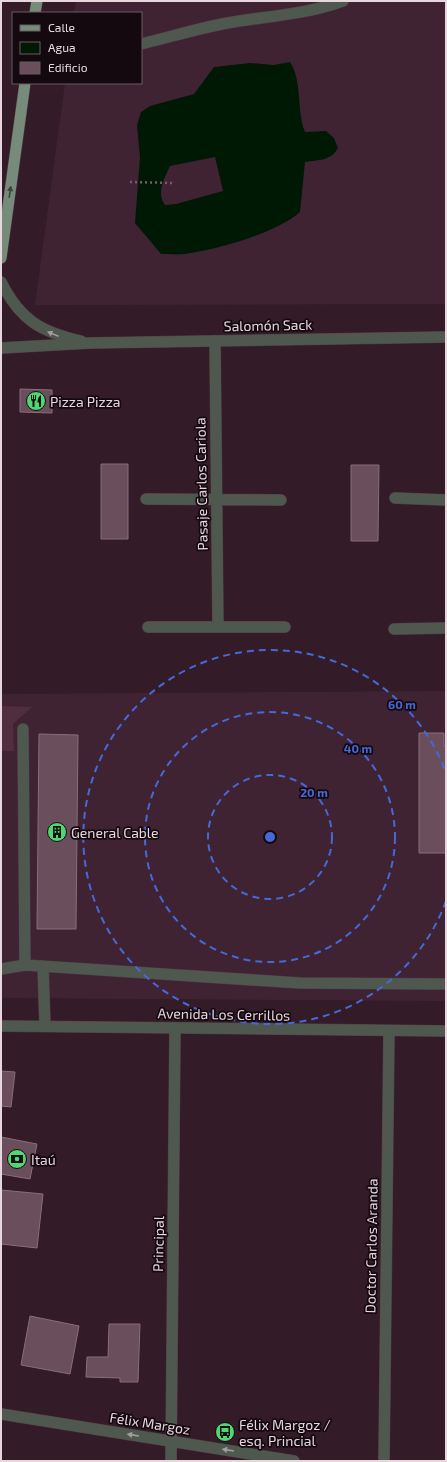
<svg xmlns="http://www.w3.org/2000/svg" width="447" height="1462" viewBox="0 0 447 1462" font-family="'Exo 2',sans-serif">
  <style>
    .built { fill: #402332 }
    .green { fill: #502d3f }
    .water { fill: #001905; fill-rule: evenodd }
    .building { fill: #6a4e5b; stroke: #8a6d7b }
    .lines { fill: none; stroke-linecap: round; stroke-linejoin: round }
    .service-casing { stroke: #503944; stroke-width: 12 }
    .minor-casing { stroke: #503944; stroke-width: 12 }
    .tertiary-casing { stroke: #503944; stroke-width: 12 }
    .primary-casing { stroke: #503944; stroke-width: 12 }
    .path { stroke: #745f69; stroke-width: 2.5; stroke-dasharray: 2 3; stroke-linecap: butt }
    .service { stroke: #4e584f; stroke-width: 11 }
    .minor { stroke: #4e584f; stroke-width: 11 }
    .tertiary { stroke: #4e584f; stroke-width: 11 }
    .primary { stroke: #768b79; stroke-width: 11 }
    .oneway { fill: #40443f }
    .oneway2 { fill: #a29d9e }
    .ring { fill: none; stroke: #4569d9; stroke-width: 2; stroke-dasharray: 7 5 }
    .labels { text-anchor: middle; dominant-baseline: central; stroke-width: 3.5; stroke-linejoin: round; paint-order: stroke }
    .street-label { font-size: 14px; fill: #e7d6de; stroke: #14090f }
    .poi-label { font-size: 14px; fill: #e7d6de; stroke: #14090f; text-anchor: start }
    .centre { fill: #4569d9; stroke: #14090f; stroke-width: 2 }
    .ring-label { font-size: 12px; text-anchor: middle; font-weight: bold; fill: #4569d9; stroke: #14090f; stroke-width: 3.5; stroke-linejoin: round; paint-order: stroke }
  </style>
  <rect width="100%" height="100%" fill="#331b27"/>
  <!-- built -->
  <path class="built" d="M 76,1 L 446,1 L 446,304 L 35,305 L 65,83 L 141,83 L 141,13 L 74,13 Z
    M 446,691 L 446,1001 L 1,998 L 1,694 Z"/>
  <!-- green -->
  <path class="green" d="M 1,706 L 32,707 L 13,724 L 14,751 L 1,751 Z"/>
  <!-- water -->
  <path class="water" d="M 290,62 C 303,83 296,109 305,132 L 326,131 L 334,138 L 338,148 C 331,161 318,160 305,162 L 300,212 C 276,233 217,250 185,254 C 177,255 168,254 161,254 L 135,223 L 140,157 L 137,125 L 141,112 L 150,106 L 194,94 L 214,67 L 250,63 L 274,65 ZM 215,157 L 223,191 L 176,204 L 165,205 C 156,193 164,179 170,166 Z"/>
  <!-- building -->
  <path class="building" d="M 20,389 L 52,390 L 52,413 L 20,412 Z
    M 101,464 L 128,464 L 128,539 L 101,539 Z
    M 351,465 L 379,465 L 378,541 L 351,541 Z
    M 419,733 L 444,733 L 444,746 L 446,746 L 446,853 L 419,853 Z
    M 39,734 L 78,735 L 76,929 L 37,929 Z
    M 1,1071 L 15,1072 L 11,1107 L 1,1106 Z
    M 1,1137 L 37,1144 L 30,1179 L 1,1174 Z
    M 1,1190 L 43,1194 L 37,1248 L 1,1244 Z
    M 30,1316 L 79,1326 L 70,1374 L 21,1365 Z
    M 109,1324 L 140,1324 L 138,1382 L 120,1382 L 120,1378 L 86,1377 L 87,1357 L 108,1357 Z"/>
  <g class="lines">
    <!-- service casing -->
    <g class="service-casing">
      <path id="service" d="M 141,44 C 171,37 202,27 233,22 C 270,16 308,14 343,1
        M 25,965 L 300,983 L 446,984
        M 43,966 L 45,1026
        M 1,969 L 25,965 L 23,729"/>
    </g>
    <!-- minor casing -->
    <g class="minor-casing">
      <path id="minor" d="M 215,341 L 218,627
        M 395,498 L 446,500
        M 146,499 L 281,500
        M 148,627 L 285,627
        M 394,629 L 446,628
        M 1,1414 L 294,1461
        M 171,1461 L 175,1028
        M 384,1461 L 389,1031"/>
    </g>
    <!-- tertiary casing -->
    <g class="tertiary-casing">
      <path id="tertiary" d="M 1,282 C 20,320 41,332 81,341
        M 1,348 L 91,343 L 446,337
        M 1,1026 L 446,1031"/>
    </g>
    <!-- primary casing -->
    <g class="primary-casing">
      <path id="primary" d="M 35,13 L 37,1
        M 1,258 L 25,83"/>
    </g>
    <!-- path -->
    <path class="path" d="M 130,182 L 174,183"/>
    <!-- service -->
    <use href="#service" class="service"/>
    <!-- minor -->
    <use href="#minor" class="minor"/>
    <!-- tertiary -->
    <use href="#tertiary" class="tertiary"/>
    <!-- primary -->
    <use href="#primary" class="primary"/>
  </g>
  <!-- one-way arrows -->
  <defs><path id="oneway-solid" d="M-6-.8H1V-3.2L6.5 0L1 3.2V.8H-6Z"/></defs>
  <use class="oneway" href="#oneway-solid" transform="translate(10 192) rotate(-82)"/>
  <g class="oneway2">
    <use href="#oneway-solid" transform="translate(53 334) rotate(-158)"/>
    <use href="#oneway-solid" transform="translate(133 1435) rotate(-171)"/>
    <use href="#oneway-solid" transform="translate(228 1450) rotate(-171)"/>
  </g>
  <!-- distance rings -->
  <g class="ring">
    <circle cx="270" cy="837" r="62"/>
    <circle cx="270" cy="837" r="125"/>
    <path d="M446 901A187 187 0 1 1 446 773"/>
  </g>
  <!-- icons -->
  <defs>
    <g id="restaurant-disc" transform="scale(1)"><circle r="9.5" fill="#51d674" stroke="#14090f"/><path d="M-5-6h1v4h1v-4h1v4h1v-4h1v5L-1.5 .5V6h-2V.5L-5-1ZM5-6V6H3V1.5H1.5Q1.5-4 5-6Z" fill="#111"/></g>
    <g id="building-disc" transform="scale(1)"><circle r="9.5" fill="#51d674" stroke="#14090f"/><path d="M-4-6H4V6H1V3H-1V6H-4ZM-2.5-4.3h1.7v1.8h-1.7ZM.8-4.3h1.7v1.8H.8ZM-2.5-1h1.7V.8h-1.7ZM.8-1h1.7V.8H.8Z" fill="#111"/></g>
    <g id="bank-disc" transform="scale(1)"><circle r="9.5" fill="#51d674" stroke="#14090f"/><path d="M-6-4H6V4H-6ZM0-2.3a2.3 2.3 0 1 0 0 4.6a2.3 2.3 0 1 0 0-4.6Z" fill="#111"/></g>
    <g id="bus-disc" transform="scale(1)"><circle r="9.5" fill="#51d674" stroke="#14090f"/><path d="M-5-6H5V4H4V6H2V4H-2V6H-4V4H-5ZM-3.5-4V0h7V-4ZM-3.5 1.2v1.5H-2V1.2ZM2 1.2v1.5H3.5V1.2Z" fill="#111"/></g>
  </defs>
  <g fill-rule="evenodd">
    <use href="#restaurant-disc" x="36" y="401"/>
    <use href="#building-disc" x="57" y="832"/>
    <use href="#bank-disc" x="17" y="1159"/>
    <use href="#bus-disc" x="225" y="1432"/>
  </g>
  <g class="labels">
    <!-- street labels -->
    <g class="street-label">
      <text transform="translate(268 325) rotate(-1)">Salomón Sack</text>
      <text transform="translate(201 484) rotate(-91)">Pasaje Carlos Cariola</text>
      <text transform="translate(224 1014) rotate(1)">Avenida Los Cerrillos</text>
      <text transform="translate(158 1244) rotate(-89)">Principal</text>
      <text transform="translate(371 1246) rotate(-89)">Doctor Carlos Aranda</text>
      <text transform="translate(150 1423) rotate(9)">Félix Margoz</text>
    </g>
    <!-- poi labels -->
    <g class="poi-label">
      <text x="50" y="401">Pizza Pizza</text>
      <text x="71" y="832">General Cable</text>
      <text x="31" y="1159">Itaú</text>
      <text x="239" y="1424">Félix Margoz /<tspan x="239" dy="16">esq. Princial</tspan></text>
    </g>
  </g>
  <circle cx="270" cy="837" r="6" class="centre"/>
  <g class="ring-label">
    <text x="402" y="709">60 m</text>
    <text x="358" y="753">40 m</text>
    <text x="314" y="797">20 m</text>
  </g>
  <!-- border -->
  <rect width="447" height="1462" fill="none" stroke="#e7d6de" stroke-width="4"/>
  <!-- legend -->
  <rect x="12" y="12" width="130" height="72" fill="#14090f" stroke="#685b62"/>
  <rect x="20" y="25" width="20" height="6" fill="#768b79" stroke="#685b62"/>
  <text x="48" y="32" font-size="12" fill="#e7d6de">Calle</text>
  <rect x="20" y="42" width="20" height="12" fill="#001905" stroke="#685b62"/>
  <text x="48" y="52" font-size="12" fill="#e7d6de">Agua</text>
  <rect x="20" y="62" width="20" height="12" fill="#6a4e5b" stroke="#685b62"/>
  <text x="48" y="72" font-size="12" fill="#e7d6de">Edificio</text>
</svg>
